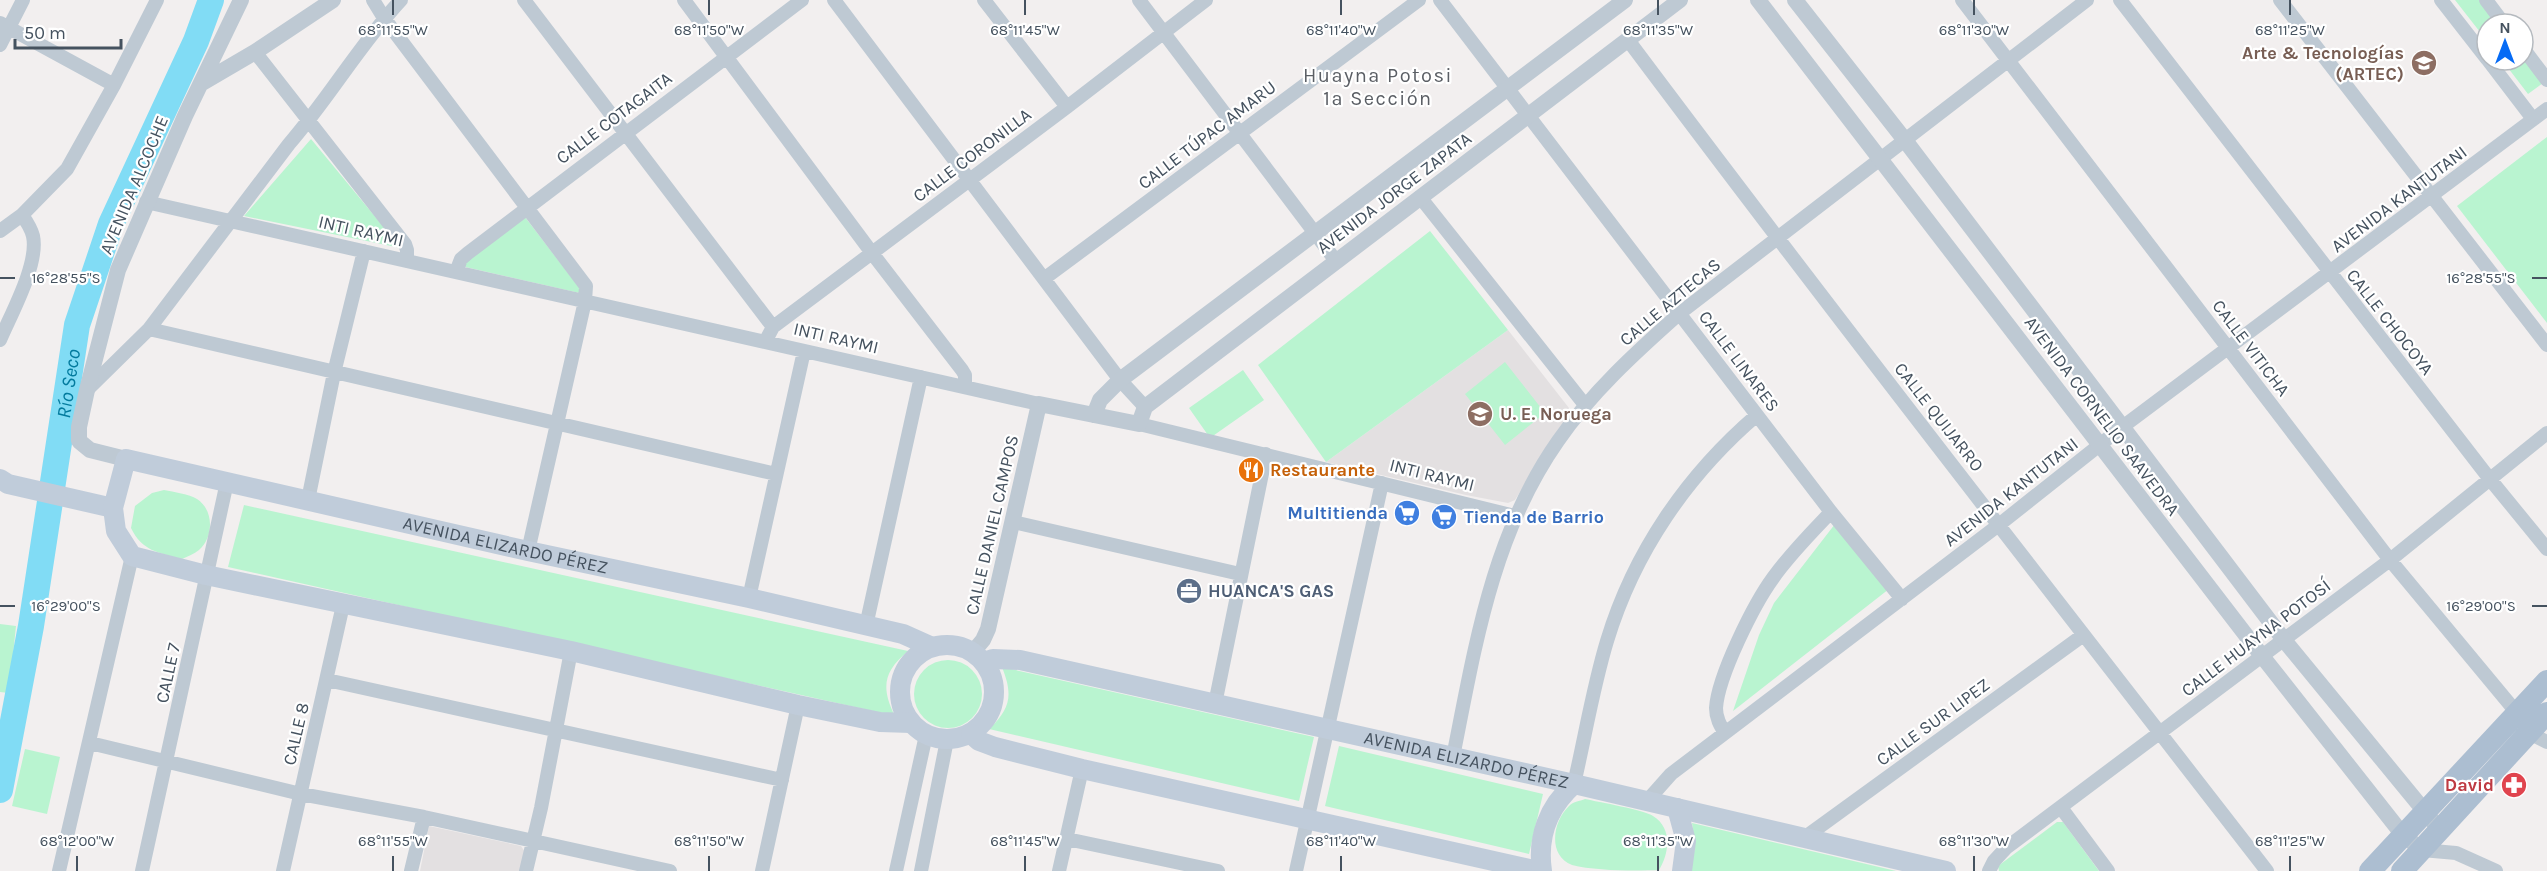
<svg xmlns="http://www.w3.org/2000/svg" width="2547" height="871" viewBox="0 0 2547 871" font-family="Karla,sans-serif">
  <style>
    .education { fill: #e3e0e1 }
    .green { fill: #b9f4d0 }
    .lines { fill: none; stroke-linecap: round; stroke-linejoin: round }
    .river { stroke: #81dcf5; stroke-width: 26 }
    .minor { stroke: #bec9d3; stroke-width: 14 }
    .tertiary { stroke: #bec9d3; stroke-width: 16 }
    .secondary { stroke: #c0ccda; stroke-width: 20 }
    .primary { stroke: #acbed1; stroke-width: 22 }
    .ticks { fill: none; stroke: #45525f; stroke-width: 2 }
    .labels { text-anchor: middle; dominant-baseline: central; stroke-width: 4.5; stroke-linejoin: round; paint-order: stroke }
    .education-label { font-size: 18px; font-weight: bold; fill: #785e54; stroke: #fff; text-anchor: end }
    .street-label { font-size: 18px; fill: #45525f; stroke: #fff }
    .food-label { font-size: 18px; font-weight: bold; fill: #c56008; stroke: #fff; text-anchor: start }
    .shop-label { font-size: 18px; font-weight: bold; fill: #366cbe; stroke: #fff; text-anchor: end }
    .service-label { font-size: 18px; font-weight: bold; fill: #4e5e75; stroke: #fff; text-anchor: start }
    .health-label { font-size: 18px; font-weight: bold; fill: #be3a42; stroke: #fff; text-anchor: end }
    .neighbourhood-label { font-size: 20px; letter-spacing: 1.5px; fill: #5b5f65; stroke: #fff }
    .water-label { font-size: 20px; font-style: italic; fill: #037b9e; stroke: #fff }
    .ticks-label { font-size: 15px; text-anchor: middle; fill: #45525f; stroke: #fff; stroke-width: 4.5; stroke-linejoin: round; paint-order: stroke }
  </style>
  <rect width="100%" height="100%" fill="#f2efef"/>
  <!-- education -->
  <path class="education" d="M 1508,330 L 1569,408 L 1569,420 L 1559,428 L 1515,500 L 1508,503 L 1466,495 L 1326,462 Z
    M 429,826 L 521,846 L 525,852 L 521,871 L 420,871 Z"/>
  <!-- green -->
  <path class="green" d="M 2455,0 L 2479,0 L 2498,24 L 2487,24 L 2487,41 Z
    M 2523,57 L 2543,83 L 2528,94 L 2502,60 L 2523,60 Z
    M 2547,137 L 2547,323 L 2457,206 Z
    M 311,139 L 401,248 L 244,216 Z
    M 525,217 L 584,294 L 461,266 Z
    M 1430,231 L 1508,330 L 1326,462 L 1258,365 Z
    M 1505,362 L 1545,413 L 1505,445 L 1465,394 Z
    M 1243,370 L 1264,400 L 1210,438 L 1189,408 Z
    M 164,490 C 174,492 189,494 197,499 C 214,510 214,537 199,550 C 194,554 188,556 182,559 C 159,553 142,551 131,528 L 135,506 L 152,493 Z
    M 244,505 L 908,651 C 883,672 881,688 895,716 L 228,567 Z
    M 1835,524 L 1889,589 L 1733,711 L 1759,635 L 1774,603 Z
    M 0,624 L 16,626 L 9,693 L 0,692 Z
    M914 694a34 34 0 1 1 68 0a34 34 0 1 1-68 0Z
    M 1002,667 L 1314,737 L 1299,801 L 989,729 C 1011,708 1013,695 1002,667 Z
    M 1339,746 L 1543,794 L 1529,854 L 1325,806 Z
    M 25,749 L 60,757 L 47,814 L 12,806 Z
    M 1585,799 C 1598,802 1645,810 1653,816 C 1673,828 1669,854 1659,870 C 1636,871 1595,871 1572,865 C 1547,855 1553,821 1569,806 C 1572,802 1580,801 1585,799 Z
    M 2057,822 L 2063,822 L 2099,871 L 1999,871 L 1998,866 Z
    M 1692,823 L 1896,871 L 1690,871 L 1695,847 Z"/>
  <g class="lines">
    <!-- river -->
    <path class="river" id="s1" d="M 0,790 L 31,626 L 77,325 L 111,224 L 196,41 L 211,0"/>
    <!-- minor -->
    <path class="minor" d="M 373,0 L 384,18 L 586,286 L 585,301 L 528,551
      M 524,0 L 773,327
      M 684,0 L 872,253 L 962,370 L 965,375 L 965,387
      M 834,0 L 1120,380 L 1145,407
      M 984,0 L 1067,107
      M 1139,0 L 1336,261
      M 1440,0 L 1831,512 L 1902,599
      M 1962,0 L 2390,560 L 2517,713 L 2529,733 L 2547,742
      M 2120,0 L 2489,478 L 2547,549
      M 2280,0 L 2547,345
      M 2441,0 L 2487,59
      M 2486,0 L 2504,24
      M 0,23 L 114,85
      M 1628,40 C 1837,319 2053,595 2267,871
      M 0,45 L 23,0
      M 2523,48 L 2547,80
      M 255,52 L 405,244 L 407,250 L 407,261
      M 2488,60 L 2533,119
      M 1420,197 L 1585,405
      M 146,202 L 1039,404
      M 0,231 L 22,215 L 67,169 L 114,85 L 157,0
      M 456,272 L 461,259 L 468,253 L 802,0
      M 1045,278 L 1419,0
      M 149,329 L 776,474
      M 0,340 C 11,314 39,264 33,236 C 31,228 27,222 22,215
      M 765,342 L 773,327 L 1067,107 L 1206,0
      M 87,390 L 149,329 L 289,144 C 329,98 360,44 401,0
      M 1139,424 L 1515,516
      M 308,500 L 334,373 L 364,251
      M 1013,522 L 1240,574
      M 749,598 L 804,351
      M 866,626 L 921,377
      M 327,680 L 782,780
      M 1215,704 L 1266,454
      M 1725,733 C 1720,725 1716,718 1716,708 C 1718,676 1754,604 1773,578 C 1790,554 1811,533 1831,512
      M 90,743 L 301,794 L 424,817 L 670,871
      M 1453,757 C 1475,647 1492,535 1558,441 C 1591,393 1636,352 1680,313 L 2087,0
      M 1574,784 C 1585,737 1593,687 1607,641 C 1634,552 1687,475 1757,415
      M 1647,801 L 1671,774 L 2000,524 L 2121,428 L 2547,109
      M 2062,809 L 2108,871
      M 1804,838 L 2082,636
      M 1067,839 L 1218,871
      M 2422,850 L 2456,853 L 2496,871
      M 59,871 L 132,556
      M 142,871 L 227,482
      M 283,871 L 343,605
      M 411,871 L 424,817
      M 526,871 L 541,808 L 571,651
      M 762,871 L 798,705
      M 896,871 L 926,735
      M 921,871 L 947,740
      M 1059,871 L 1082,769
      M 1296,871 L 1382,483
      M 1989,871 L 1994,861 L 2006,848 L 2390,560 L 2547,433"/>
    <!-- tertiary -->
    <path class="tertiary" d="M 1758,0 L 2262,656 L 2403,835 L 2412,842
      M 1795,0 L 1904,139 L 2284,640 L 2440,830
      M 202,83 L 255,52 L 333,0
      M 1094,415 L 1100,400 L 1120,380 L 1625,0
      M 126,459 L 90,450 L 79,441 L 79,427 L 87,390 L 118,270 L 185,116 L 241,0
      M 973,652 L 983,640 L 988,629 L 1039,404 L 1139,424 L 1145,407 L 1680,0"/>
    <!-- secondary -->
    <g class="secondary">
      <path d="M 0,479 L 8,484 L 113,508"/>
      <circle cx="947" cy="692" r="47"/>
      <path id="s2" d="M 984,662 L 993,659 L 1020,660 L 1574,784 L 1946,871"/>
      <path id="s3" d="M 911,723 L 880,722 L 798,705 L 571,651 L 206,575 L 132,556 L 116,531 L 113,508 L 126,459 L 528,551 L 749,598 L 903,634 L 932,647"/>
      <path d="M 971,734 L 979,741 L 995,747 L 1082,769 L 1538,871"/>
      <path d="M 1677,808 L 1686,841 L 1682,871"/>
      <path d="M 1542,871 C 1537,837 1548,807 1574,784"/>
    </g>
    <!-- primary -->
    <path class="primary" d="M 2370,871 L 2547,681
      M 2402,871 L 2547,713"/>
  </g>
  <!-- ticks -->
  <path class="ticks" d="M 393,0 L 393,15M 709,0 L 709,15M 1025,0 L 1025,15M 1341,0 L 1341,15M 1658,0 L 1658,15M 1974,0 L 1974,15M 2290,0 L 2290,15M 0,278 L 15,278M 2532,278 L 2547,278M 0,606 L 15,606M 2532,606 L 2547,606M 77,856 L 77,871M 393,856 L 393,871M 709,856 L 709,871M 1025,856 L 1025,871M 1341,856 L 1341,871M 1658,856 L 1658,871M 1974,856 L 1974,871M 2290,856 L 2290,871"/>
  <!-- icons -->
  <defs>
    <g id="university-disc" transform="scale(1.35)"><circle r="9.5" fill="#8d6e63" stroke="#fff"/><path d="M0-5L7-2L0 1L-7-2ZM-4 1L0 2.5L4 1V4Q0 6-4 4Z" fill="#fff"/></g>
    <g id="school-disc" transform="scale(1.35)"><circle r="9.5" fill="#8d6e63" stroke="#fff"/><path d="M0-5L7-2L0 1L-7-2ZM-4 1L0 2.5L4 1V4Q0 6-4 4Z" fill="#fff"/></g>
    <g id="restaurant-disc" transform="scale(1.35)"><circle r="9.5" fill="#e8710a" stroke="#fff"/><path d="M-5-6h1v4h1v-4h1v4h1v-4h1v5L-1.5 .5V6h-2V.5L-5-1ZM5-6V6H3V1.5H1.5Q1.5-4 5-6Z" fill="#fff"/></g>
    <g id="supermarket-disc" transform="scale(1.35)"><circle r="9.5" fill="#3f7fe0" stroke="#fff"/><path d="M-6-5.5h2.5l.6 2H6L4.5 2H-2.5L-4.4-4H-6ZM-1.5 3.2a1.3 1.3 0 1 0 .1 0ZM3 3.2a1.3 1.3 0 1 0 .1 0Z" fill="#fff"/></g>
    <g id="office-disc" transform="scale(1.35)"><circle r="9.5" fill="#5c6f8a" stroke="#fff"/><path d="M-6-3h4V-5.5h4V-3h4V5H-6ZM-1-4.5V-3h2v-1.5ZM-6 0V1H6V0Z" fill="#fff"/></g>
    <g id="pharmacy-disc" transform="scale(1.35)"><circle r="9.5" fill="#e0444e" stroke="#fff"/><path d="M-2-6h4v4h4v4h-4v4h-4v-4h-4v-4h4Z" fill="#fff"/></g>
  </defs>
  <g fill-rule="evenodd">
    <use href="#university-disc" x="2424" y="63"/>
    <use href="#school-disc" x="1480" y="414"/>
    <use href="#restaurant-disc" x="1251" y="470"/>
    <use href="#supermarket-disc" x="1407" y="513"/>
    <use href="#supermarket-disc" x="1444" y="517"/>
    <use href="#office-disc" x="1189" y="591"/>
    <use href="#pharmacy-disc" x="2514" y="785"/>
  </g>
  <g class="labels">
    <!-- education labels -->
    <g class="education-label">
      <text x="2404" y="53">Arte &amp; Tecnologías<tspan x="2404" dy="21">(ARTEC)</tspan></text>
      <text x="1500" y="414" text-anchor="start">U. E. Noruega</text>
    </g>
    <!-- street labels -->
    <g class="street-label">
      <text transform="translate(614 118) rotate(-37)">CALLE COTAGAITA</text>
      <text transform="translate(1207 135) rotate(-37)">CALLE TÚPAC AMARU</text>
      <text transform="translate(972 155) rotate(-37)">CALLE CORONILLA</text>
      <text transform="translate(134 185) rotate(-67)">AVENIDA ALCOCHE</text>
      <text transform="translate(1394 193) rotate(-37)">AVENIDA JORGE ZAPATA</text>
      <text transform="translate(2399 199) rotate(-37)">AVENIDA KANTUTANI</text>
      <text transform="translate(361 231) rotate(13)">INTI RAYMI</text>
      <text transform="translate(1670 302) rotate(-40)">CALLE AZTECAS</text>
      <text transform="translate(2390 322) rotate(52)">CALLE CHOCOYA</text>
      <text transform="translate(836 338) rotate(13)">INTI RAYMI</text>
      <text transform="translate(2251 348) rotate(53)">CALLE VITICHA</text>
      <text transform="translate(1739 361) rotate(53)">CALLE LINARES</text>
      <text transform="translate(2102 416) rotate(53)">AVENIDA CORNELIO SAAVEDRA</text>
      <text transform="translate(1939 417) rotate(52)">CALLE QUIJARRO</text>
      <text transform="translate(1432 475) rotate(14)">INTI RAYMI</text>
      <text transform="translate(2011 492) rotate(-38)">AVENIDA KANTUTANI</text>
      <text transform="translate(992 525) rotate(-77)">CALLE DANIEL CAMPOS</text>
      <text stroke="none"><textPath href="#s3" startOffset="1290">AVENIDA ELIZARDO PÉREZ</textPath></text>
      <text transform="translate(2256 638) rotate(-37)">CALLE HUAYNA POTOSÍ</text>
      <text transform="translate(168 673) rotate(-78)">CALLE 7</text>
      <text transform="translate(1933 722) rotate(-36)">CALLE SUR LIPEZ</text>
      <text transform="translate(296 734) rotate(-77)">CALLE 8</text>
      <text stroke="none"><textPath href="#s2" startOffset="494">AVENIDA ELIZARDO PÉREZ</textPath></text>
    </g>
    <!-- food labels -->
    <g class="food-label">
      <text x="1270" y="470">Restaurante</text>
    </g>
    <!-- shop labels -->
    <g class="shop-label">
      <text x="1388" y="513">Multitienda</text>
      <text x="1464" y="517" text-anchor="start">Tienda de Barrio</text>
    </g>
    <!-- service labels -->
    <g class="service-label">
      <text x="1208" y="591">HUANCA'S GAS</text>
    </g>
    <!-- health labels -->
    <g class="health-label">
      <text x="2494" y="785">David</text>
    </g>
    <!-- neighbourhood labels -->
    <g class="neighbourhood-label">
      <text x="1378" y="75">Huayna Potosi<tspan x="1378" dy="23">1ª Sección</tspan></text>
    </g>
    <!-- water labels -->
    <g class="water-label">
      <text stroke="none"><textPath href="#s1" startOffset="412">Río Seco</textPath></text>
    </g>
  </g>
  <g class="ticks-label">
    <text x="393" y="35">68°11'55"W</text>
    <text x="709" y="35">68°11'50"W</text>
    <text x="1025" y="35">68°11'45"W</text>
    <text x="1341" y="35">68°11'40"W</text>
    <text x="1658" y="35">68°11'35"W</text>
    <text x="1974" y="35">68°11'30"W</text>
    <text x="2290" y="35">68°11'25"W</text>
    <text x="66" y="283">16°28'55"S</text>
    <text x="2481" y="283">16°28'55"S</text>
    <text x="66" y="611">16°29'00"S</text>
    <text x="2481" y="611">16°29'00"S</text>
    <text x="77" y="846">68°12'00"W</text>
    <text x="393" y="846">68°11'55"W</text>
    <text x="709" y="846">68°11'50"W</text>
    <text x="1025" y="846">68°11'45"W</text>
    <text x="1341" y="846">68°11'40"W</text>
    <text x="1658" y="846">68°11'35"W</text>
    <text x="1974" y="846">68°11'30"W</text>
    <text x="2290" y="846">68°11'25"W</text>
  </g>
  <!-- north arrow -->
  <g transform="translate(2505 42)"><circle r="28" fill="#ffffff" stroke="#b5babf" stroke-width="1.5"/>
  <path d="M0-4.5L10 22L0 15L-10 22Z" fill="#066bf5"/>
  <text y="-9" font-size="16" font-weight="bold" text-anchor="middle" fill="#45525f">N</text>
  </g>
  <!-- scale -->
  <path d="M15 39v9h106v-9" fill="none" stroke="#45525f" stroke-width="3"/>
  <text x="24" y="39" font-size="18" fill="#45525f" stroke="#ffffff" stroke-width="4.5" paint-order="stroke">50 m</text>
</svg>
